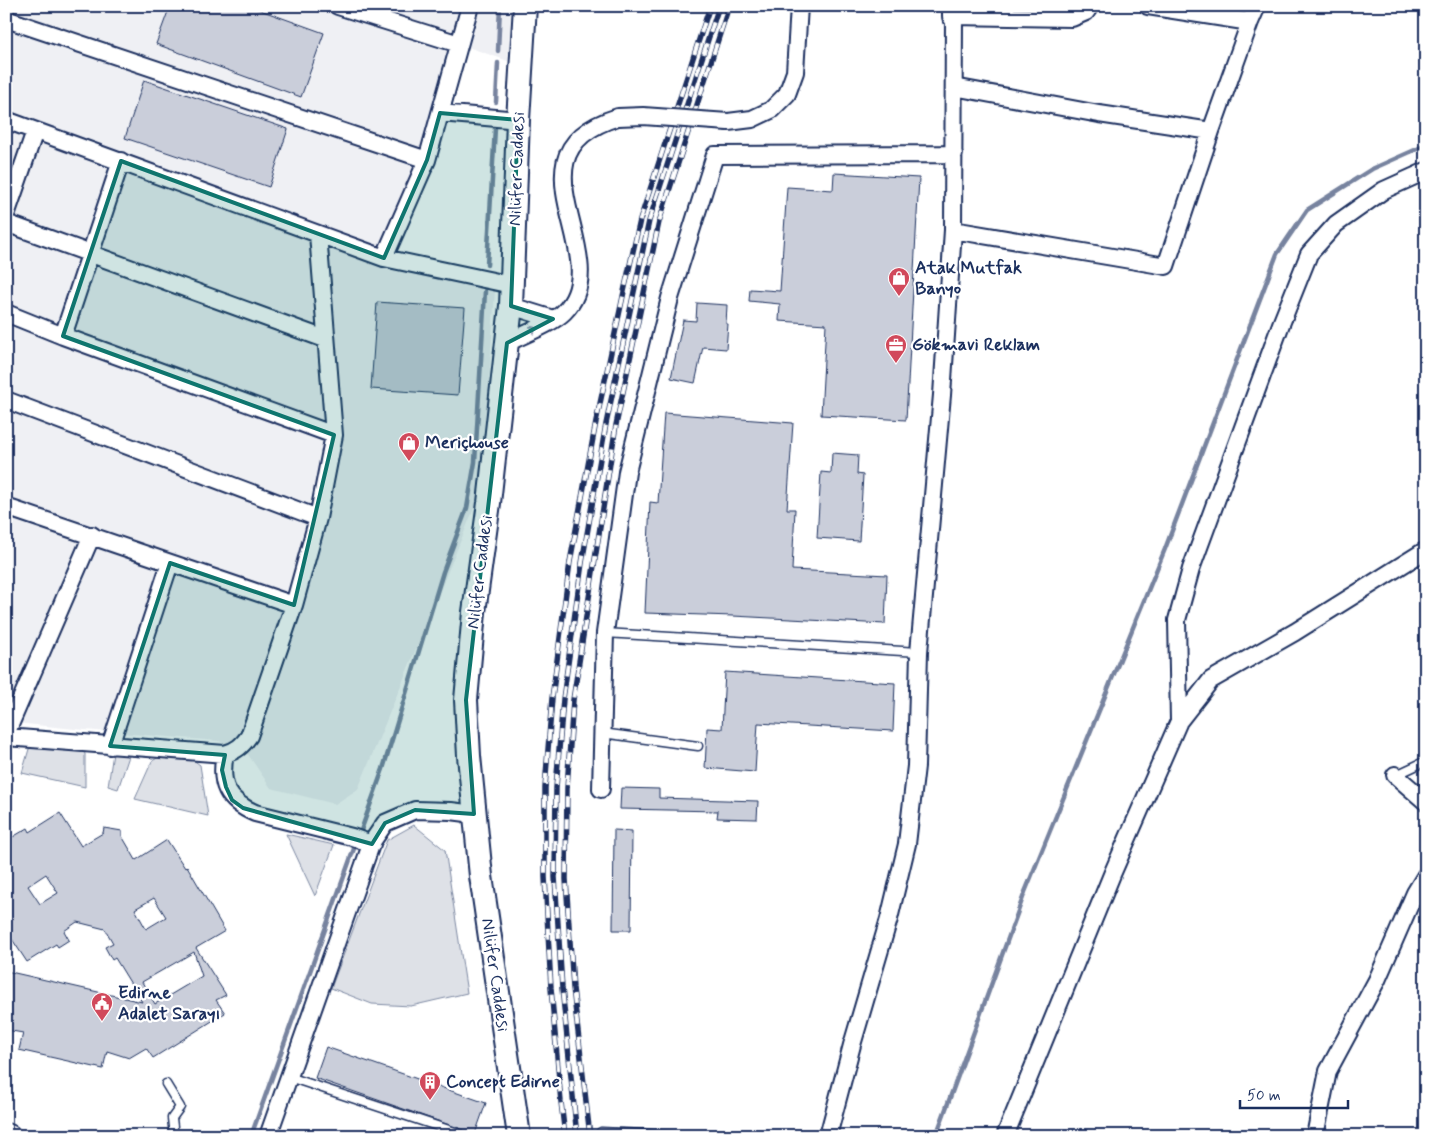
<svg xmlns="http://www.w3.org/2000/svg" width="1432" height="1142" viewBox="0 0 1432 1142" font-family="Mynerve,sans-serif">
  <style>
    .built { fill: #eff0f4 }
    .green { fill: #dee1e7; stroke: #7c88a2 }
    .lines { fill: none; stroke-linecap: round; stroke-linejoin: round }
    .stream { stroke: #77839f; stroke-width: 4.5 }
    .building { fill: #caceda; stroke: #1b2f5e; fill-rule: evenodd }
    .lane-casing { stroke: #1b2f5e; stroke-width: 11 }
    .street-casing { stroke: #1b2f5e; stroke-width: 20 }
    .secondary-casing { stroke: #1b2f5e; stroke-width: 26 }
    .lane { stroke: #fff; stroke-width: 8 }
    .street { stroke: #fff; stroke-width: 16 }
    .secondary { stroke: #fff; stroke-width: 22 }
    .rail-casing { stroke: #1b2f5e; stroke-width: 5.5 }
    .rail { stroke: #fff; stroke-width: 4; stroke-dasharray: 11; stroke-linecap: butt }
    .street-bridge-casing { stroke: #1b2f5e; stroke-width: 20; stroke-linecap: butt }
    .street-bridge { stroke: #fff; stroke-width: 16 }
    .oneway { stroke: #8d97ae }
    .marked { fill: #0f766e; fill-opacity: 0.2; stroke: #0f766e; stroke-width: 4; stroke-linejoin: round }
    .labels { text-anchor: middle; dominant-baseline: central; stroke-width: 4.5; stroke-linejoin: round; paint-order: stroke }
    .street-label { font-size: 18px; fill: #1b2f5e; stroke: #fff }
    .poi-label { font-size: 18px; font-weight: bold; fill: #1b2f5e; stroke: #fff; text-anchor: start }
  </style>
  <rect width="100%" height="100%" fill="#fff"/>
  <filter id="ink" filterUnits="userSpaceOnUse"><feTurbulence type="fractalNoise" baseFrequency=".02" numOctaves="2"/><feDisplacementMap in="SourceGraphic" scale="10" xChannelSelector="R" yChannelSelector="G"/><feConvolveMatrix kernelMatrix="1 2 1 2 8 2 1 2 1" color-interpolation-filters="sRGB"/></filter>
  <g filter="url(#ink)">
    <!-- built -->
    <path class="built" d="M 6,6 L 513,6 L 508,61 L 459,44 L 384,258 L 495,290 L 482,489 L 358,789 L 335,804 L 271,788 L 247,753 L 219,741 L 85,730 L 6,722 Z"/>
    <!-- green -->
    <path class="green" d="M 33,746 L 83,750 L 85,754 L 85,787 L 22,773 L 29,749 Z
      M 113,753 L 129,756 L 118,789 L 108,786 Z
      M 161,756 L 192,759 L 200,765 L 208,816 L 135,799 L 152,761 Z
      M 414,825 L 445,850 L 467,993 L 411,1006 L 372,1004 L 331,988 L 387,840 Z
      M 286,834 L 334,845 L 315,896 Z"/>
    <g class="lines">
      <!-- stream -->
      <path class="stream" d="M 498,51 L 500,6
        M 496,102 L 498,63
        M 487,265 L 495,128
        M 359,836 L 383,769 L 443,572 L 467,508 L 475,462 L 485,291
        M 251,1136 L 356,843
        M 936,1136 L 1025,892 L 1165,549 L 1277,254 L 1307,210 L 1372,169 L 1426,145"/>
    </g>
    <!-- building -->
    <path class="building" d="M 170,6 L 249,6 L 324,33 L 301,97 L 156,44 Z
      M 144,80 L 288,129 L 269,187 L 125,138 Z
      M 834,173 L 919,178 L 906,420 L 821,415 L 826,324 L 779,321 L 780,304 L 749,301 L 750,289 L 780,291 L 787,187 L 833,190 Z
      M 377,302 L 465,308 L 458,395 L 371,389 Z
      M 697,303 L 727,305 L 726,324 L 728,324 L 726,349 L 703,347 L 695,383 L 671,378 L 683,320 L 696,321 Z
      M 664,413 L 793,423 L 787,509 L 795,509 L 792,570 L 887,575 L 885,624 L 733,616 L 645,613 L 650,502 L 658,503 Z
      M 832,453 L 858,455 L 857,474 L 863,475 L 859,541 L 817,538 L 821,472 L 831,473 Z
      M 725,672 L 895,683 L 893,731 L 758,723 L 755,772 L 705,768 L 707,728 L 722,729 Z
      M 621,788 L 659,789 L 659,798 L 758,801 L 757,819 L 717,818 L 718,811 L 620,809 Z
      M 60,813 L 81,846 L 103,833 L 104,828 L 122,831 L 122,836 L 136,860 L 167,840 L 185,868 L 187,866 L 225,931 L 196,948 L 226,995 L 216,1000 L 225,1013 L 153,1058 L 146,1048 L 129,1058 L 107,1051 L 103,1069 L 19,1050 L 23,1033 L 6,1030 L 6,971 L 142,1002 L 115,958 L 112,960 L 105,947 L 113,943 L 105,929 L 77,922 L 64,931 L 69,940 L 58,947 L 56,944 L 27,962 L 6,930 L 6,841 L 28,828 L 30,832 ZM 46,874 L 58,893 L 40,904 L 28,886 ZM 154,898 L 166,917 L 146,929 L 135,909 ZM 194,952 L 202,976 L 155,1004 L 142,982 Z
      M 614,830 L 632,831 L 631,930 L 613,930 Z
      M 326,1047 L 486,1103 L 475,1134 L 315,1078 Z"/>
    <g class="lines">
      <!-- lane casing -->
      <g class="lane-casing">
        <path id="lane" d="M 605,633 L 919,652
          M 602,733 L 698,746
          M 1396,775 L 1426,761
          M 289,1077 L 458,1133
          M 166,1084 L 180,1107 L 172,1118 L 174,1136
          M 602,1136 L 601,1132 L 686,1136"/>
      </g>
      <!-- street casing -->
      <g class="street-casing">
        <path id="street" d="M 338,6 L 459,44
          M 1148,6 L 1250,22
          M 6,19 L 427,160
          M 954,87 L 1099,114 L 1211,131
          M 440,113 L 518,120
          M 6,120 L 384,258 L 512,285
          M 728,122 L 752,119 L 771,110 L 787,94 L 795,72 L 799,6
          M 6,215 L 35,131
          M 6,223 L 325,339
          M 953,230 L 1166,266 L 1211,131 L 1250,22 L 1257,6
          M 384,258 L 427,160 L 470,6
          M 511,306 L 553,319
          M 6,313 L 63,336 L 334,435
          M 63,336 L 121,161
          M 507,343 C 522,335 552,324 564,312 C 620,257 500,153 618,117
          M 6,400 L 318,518
          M 6,507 L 294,605
          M 1179,721 L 1177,620 L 1191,569 L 1281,324 L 1309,254 L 1336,224 L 1384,190 L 1426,171
          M 6,734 L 92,535
          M 6,737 L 225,754 C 236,751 242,746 249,736 L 294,605 L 318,518 L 334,435 L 318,234
          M 110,746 L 170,563
          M 225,754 C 219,784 227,801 255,813 L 352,837 L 372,844
          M 1395,775 L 1426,802
          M 601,789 L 605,633 L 627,472 L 670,298 L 715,155 L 954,154
          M 268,1136 L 372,842 L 385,823 L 415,810 L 451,811 L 474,814
          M 828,1136 L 852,1045 L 889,919 L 907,844 L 916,766 L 919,652 L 942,395 L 953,230 L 954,16 L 1072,18 L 1086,12 L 1090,6
          M 1005,1136 L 1113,872 L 1179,721 L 1211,680 L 1295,632 L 1426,550
          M 1315,1136 L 1328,1071 L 1377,980 L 1415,893 L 1426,875"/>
      </g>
      <!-- secondary casing -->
      <g class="secondary-casing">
        <path id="secondary" d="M 954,16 L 954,6
          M 6,1135 L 9,1136
          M 519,1136 L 481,876 L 469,756 L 466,700 L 474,612 L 489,503 L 511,306 L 518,120 L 525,6"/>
      </g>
      <!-- lane -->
      <use href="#lane" class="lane"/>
      <!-- street -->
      <use href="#street" class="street"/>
      <!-- secondary -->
      <use href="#secondary" class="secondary"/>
      <!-- rail casing -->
      <g class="rail-casing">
        <path id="rail" d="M 565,1136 L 561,1102 L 551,988 L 545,877 L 545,788 L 552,698 L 570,562 L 596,422 L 625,287 L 640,220 L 710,6
          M 577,1136 L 562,988 L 555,877 L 556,788 L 563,699 L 582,563 L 606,424 L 649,221 L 719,6
          M 590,1136 L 573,988 L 566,879 L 567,788 L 573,700 L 616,425 L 659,222 L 729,6"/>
      </g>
      <!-- rail -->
      <use href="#rail" class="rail"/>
      <!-- street-bridge casing -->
      <g class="street-bridge-casing">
        <path id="street-bridge" d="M 618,117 L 643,116 L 728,122"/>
      </g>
      <!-- street-bridge -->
      <use href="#street-bridge" class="street-bridge"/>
    </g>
    <!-- one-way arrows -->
    <defs><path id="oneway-shaft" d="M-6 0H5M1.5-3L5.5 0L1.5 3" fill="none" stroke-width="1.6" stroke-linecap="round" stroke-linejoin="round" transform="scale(1.25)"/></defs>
    <use class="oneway" href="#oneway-shaft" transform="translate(530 331) rotate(-27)"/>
  </g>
  <!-- marked area -->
  <path class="marked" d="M 440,113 L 518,120 L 511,306 L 553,319 L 507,343 L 466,700 L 474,814 L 415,810 L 385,823 L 372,844 L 243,808 L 232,800 L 226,787 L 222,770 L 225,755 L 110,746 L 170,563 L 294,605 L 334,435 L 63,336 L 121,161 L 384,258 L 427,160 Z"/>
  <!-- icons -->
  <defs>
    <g id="shop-pin" transform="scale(1.125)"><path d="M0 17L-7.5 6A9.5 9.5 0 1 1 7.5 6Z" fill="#d1495b" stroke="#fff"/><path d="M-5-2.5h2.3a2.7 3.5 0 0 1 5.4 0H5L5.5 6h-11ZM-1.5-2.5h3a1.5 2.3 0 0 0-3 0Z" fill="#fff"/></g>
    <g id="office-pin" transform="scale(1.125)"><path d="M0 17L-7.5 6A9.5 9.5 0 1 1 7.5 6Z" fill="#d1495b" stroke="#fff"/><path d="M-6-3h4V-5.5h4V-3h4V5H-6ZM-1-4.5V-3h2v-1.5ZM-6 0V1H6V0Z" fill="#fff"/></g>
    <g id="civic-pin" transform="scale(1.125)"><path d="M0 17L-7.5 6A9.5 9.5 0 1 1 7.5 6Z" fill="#d1495b" stroke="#fff"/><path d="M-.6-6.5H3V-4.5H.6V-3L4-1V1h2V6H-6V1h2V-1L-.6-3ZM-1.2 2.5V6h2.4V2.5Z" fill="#fff"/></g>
    <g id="building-pin" transform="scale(1.125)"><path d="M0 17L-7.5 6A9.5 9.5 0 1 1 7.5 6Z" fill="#d1495b" stroke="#fff"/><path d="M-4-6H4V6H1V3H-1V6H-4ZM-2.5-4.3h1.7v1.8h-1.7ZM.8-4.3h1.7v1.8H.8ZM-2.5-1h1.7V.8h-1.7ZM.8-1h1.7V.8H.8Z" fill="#fff"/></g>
  </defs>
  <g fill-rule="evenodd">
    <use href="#shop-pin" x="899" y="278"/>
    <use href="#office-pin" x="896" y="345"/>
    <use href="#shop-pin" x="409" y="443"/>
    <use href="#civic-pin" x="102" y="1003"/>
    <use href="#building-pin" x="430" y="1082"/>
  </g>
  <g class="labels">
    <!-- street labels -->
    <g class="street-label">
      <text transform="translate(517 169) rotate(-88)">Nilüfer Caddesi</text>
      <text transform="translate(480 572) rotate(-83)">Nilüfer Caddesi</text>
      <text transform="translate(495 975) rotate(82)">Nilüfer Caddesi</text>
    </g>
    <!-- poi labels -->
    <g class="poi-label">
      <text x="915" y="268">Atak Mutfak<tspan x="915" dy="21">Banyo</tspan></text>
      <text x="912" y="345">Gökmavi Reklam</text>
      <text x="425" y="443">Meriçhouse</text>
      <text x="118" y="993">Edirne<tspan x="118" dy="21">Adalet Sarayı</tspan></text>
      <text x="446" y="1082">Concept Edirne</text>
    </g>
  </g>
  <!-- margin -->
  <rect width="1432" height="1142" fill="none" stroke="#fff" stroke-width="25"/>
  <rect x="12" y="12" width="1407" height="1117" fill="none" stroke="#1b2f5e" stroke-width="2" filter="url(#ink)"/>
  <!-- scale -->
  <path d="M1240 1100v8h108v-8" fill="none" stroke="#1b2f5e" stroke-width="2.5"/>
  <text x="1247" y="1100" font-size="15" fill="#1b2f5e" stroke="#ffffff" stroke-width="4" paint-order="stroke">50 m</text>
</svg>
